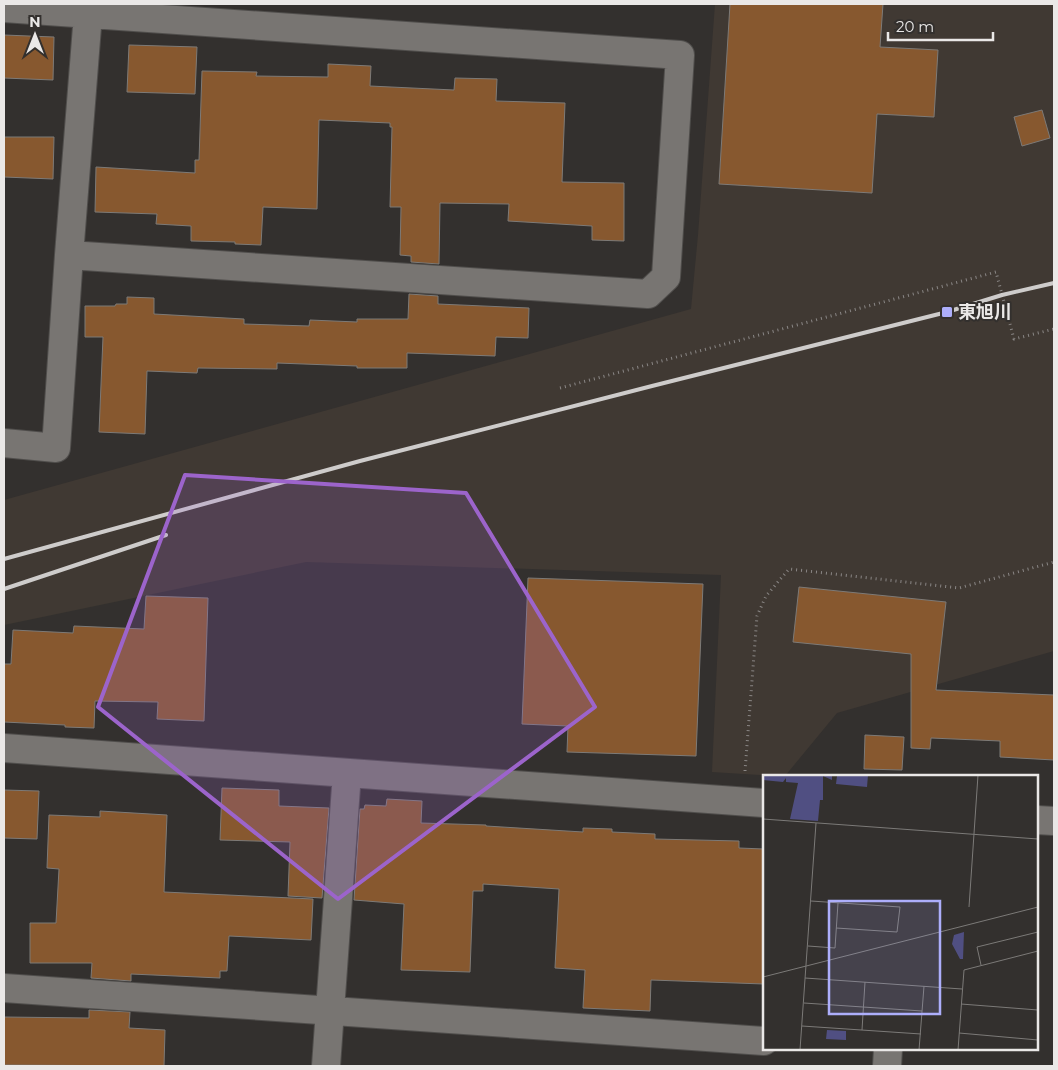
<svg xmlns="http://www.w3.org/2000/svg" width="1058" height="1070" viewBox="0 0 1058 1070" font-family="Montserrat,'Noto Sans JP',sans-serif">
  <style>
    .built { fill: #403933 }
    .building { fill: #87582f; stroke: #7d7a77 }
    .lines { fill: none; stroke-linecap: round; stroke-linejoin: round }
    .street-casing { stroke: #504e4c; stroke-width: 30 }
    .path { stroke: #8a8786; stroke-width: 3; stroke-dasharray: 1 4; stroke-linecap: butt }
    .street { stroke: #787572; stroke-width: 28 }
    .rail { stroke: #cecccb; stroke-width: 4 }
    .marked { fill: #9c64cb; fill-opacity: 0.2; stroke: #9c64cb; stroke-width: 4; stroke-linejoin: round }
    .poi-dot { fill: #adaefb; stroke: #33302e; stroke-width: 2 }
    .labels { text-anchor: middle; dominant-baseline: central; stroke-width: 4; stroke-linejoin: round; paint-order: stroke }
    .poi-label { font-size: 18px; font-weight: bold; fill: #eae8e7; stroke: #33302e; text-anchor: start }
    .inset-road { fill: none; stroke: #7c7a78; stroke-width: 1 }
    .view { fill: #adaefb; fill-opacity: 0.15; stroke: #adaefb; stroke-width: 2.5 }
    .inset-edge { fill: none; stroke: #eae8e7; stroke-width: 2.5 }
  </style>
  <rect width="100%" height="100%" fill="#33302e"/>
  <!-- built -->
  <path class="built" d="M 715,4 L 1054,4 L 1054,651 L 837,713 L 785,776 L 778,776 L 712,772 L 721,575 L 306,562 L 4,625 L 4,500 L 691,309 L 698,235 Z"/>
  <!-- building -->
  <path class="building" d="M 730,4 L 883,4 L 880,47 L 938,50 L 934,117 L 877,114 L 872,193 L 719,184 Z
    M 4,35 L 54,37 L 53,80 L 4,78 Z
    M 129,45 L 197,47 L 195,94 L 127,92 Z
    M 328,64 L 371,66 L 370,86 L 454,90 L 455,78 L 497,79 L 496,101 L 565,103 L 562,182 L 624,183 L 624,241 L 592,240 L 592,226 L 508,221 L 509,204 L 440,203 L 439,264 L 411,262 L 411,256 L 400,255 L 401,207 L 390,207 L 392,127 L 390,127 L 390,123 L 319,120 L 317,209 L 263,207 L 261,245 L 235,244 L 235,242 L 191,241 L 191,226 L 156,224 L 157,214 L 95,212 L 96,167 L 195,173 L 195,160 L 199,160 L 202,71 L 257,72 L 256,76 L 328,77 Z
    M 1042,110 L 1050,138 L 1022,146 L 1014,117 Z
    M 4,137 L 54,137 L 53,179 L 4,177 Z
    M 409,294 L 438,296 L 438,304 L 529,308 L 528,338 L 496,337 L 495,356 L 407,353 L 407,368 L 357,368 L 357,366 L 277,363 L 277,369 L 198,368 L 197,373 L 147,371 L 145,434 L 99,432 L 103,337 L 85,337 L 85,306 L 115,306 L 116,304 L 127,304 L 127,297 L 154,298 L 154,314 L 244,319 L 244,324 L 309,326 L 310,320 L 357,322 L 357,319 L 408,319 Z
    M 528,578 L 703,584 L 696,756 L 567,752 L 568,726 L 522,724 Z
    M 799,587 L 946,602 L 936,690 L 1054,695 L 1054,760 L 1000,757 L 1000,741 L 931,738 L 930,749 L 911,748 L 911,654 L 793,642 Z
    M 146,596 L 208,598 L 204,721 L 157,719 L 158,702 L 95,701 L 94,728 L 65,727 L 65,725 L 4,722 L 4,664 L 11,664 L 13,630 L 73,633 L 74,626 L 144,629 Z
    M 865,735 L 904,737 L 902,770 L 864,769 Z
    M 222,788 L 279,790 L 279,806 L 329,808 L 322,898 L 288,896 L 290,842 L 220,840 Z
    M 4,790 L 39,791 L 37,839 L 4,838 Z
    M 387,799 L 422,801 L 421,823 L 486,825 L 486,826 L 583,832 L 583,828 L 612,829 L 612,832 L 655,834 L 655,839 L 739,841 L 739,848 L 764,849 L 764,984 L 651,980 L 650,1011 L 583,1008 L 585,970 L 555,968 L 559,889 L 483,884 L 483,891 L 473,891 L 470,972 L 401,970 L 404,904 L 354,900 L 360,809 L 364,809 L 365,805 L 386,806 Z
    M 100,811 L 167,815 L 164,892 L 313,899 L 311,940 L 229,936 L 227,971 L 220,971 L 220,978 L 131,974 L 131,981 L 91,978 L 92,963 L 30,963 L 30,923 L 56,923 L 59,869 L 47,868 L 49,815 L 100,817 Z
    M 89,1010 L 130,1012 L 129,1028 L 165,1030 L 164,1066 L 4,1065 L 4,1017 L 89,1018 Z"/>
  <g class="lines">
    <!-- street casing -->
    <g class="street-casing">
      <path id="street" d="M 4,8 L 680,55 L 666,277 L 648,294 L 69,255
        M 4,443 L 56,448 L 69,255 L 88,14
        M 4,748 L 764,803
        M 1037,820 L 1054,821
        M 4,988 L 764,1041
        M 326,1066 L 347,773
        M 887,1066 L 888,1049"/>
    </g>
    <!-- path -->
    <path class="path" d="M 560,388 L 996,272 L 1014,339 L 1054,329
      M 745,771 L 757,616 L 766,596 L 789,569 L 959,588 L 1054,562"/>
    <!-- street -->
    <use href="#street" class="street"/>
    <!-- rail -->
    <path class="rail" d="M 4,559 L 360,461 L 652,386 L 947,312 L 1002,295 L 1054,283
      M 4,589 L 166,535"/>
  </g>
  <!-- marked area -->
  <path class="marked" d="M 185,475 L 466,493 L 595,707 L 338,899 L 98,707 Z"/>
  <!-- markers -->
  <rect class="poi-dot" x="941" y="306" width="12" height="12" rx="2.5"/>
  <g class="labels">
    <!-- poi labels -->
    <g class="poi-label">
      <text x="958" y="312">東旭川</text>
    </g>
  </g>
  <!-- overview -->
  <g transform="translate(763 775)">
    <rect width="275" height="275" fill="#33302e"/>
    <path d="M 0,0 L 69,0 L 69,5 L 60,1 L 60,25 L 57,25 L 55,46 L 27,44 L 35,8 L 23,7 L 23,3 L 20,7 L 0,5 ZM 71,0 L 105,0 L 104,12 L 73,9 L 74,1 ZM 201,157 L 200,184 L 197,184 L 189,169 L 191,160 ZM 64,255 L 83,256 L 83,265 L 63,264 Z" fill="#504f82"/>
    <path class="inset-road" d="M 0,44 L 275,64M 48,126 L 137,132 L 134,157 L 73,153M 206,132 L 215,0M 45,171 L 72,173 L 75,128M 218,190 L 214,172 L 275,157M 201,195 L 275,176M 0,202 L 275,132M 42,203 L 199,214M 41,228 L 159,236M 198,229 L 275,235M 39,251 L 158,259M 99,255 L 102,207M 196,258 L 275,265M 37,275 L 53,48M 156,275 L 161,211M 195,275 L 201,195"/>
    <path class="view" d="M 66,126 L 177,126 L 177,239 L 66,239 Z"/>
    <rect width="275" height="275" class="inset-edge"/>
  </g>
  <!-- border -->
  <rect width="1058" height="1070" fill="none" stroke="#eae8e7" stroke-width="10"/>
  <!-- north arrow -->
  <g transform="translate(35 35)" stroke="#33302e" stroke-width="4" paint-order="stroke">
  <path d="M0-4L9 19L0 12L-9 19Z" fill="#eae8e7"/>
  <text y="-8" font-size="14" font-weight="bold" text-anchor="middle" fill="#eae8e7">N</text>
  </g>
  <!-- scale -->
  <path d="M888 32v8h105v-8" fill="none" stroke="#eae8e7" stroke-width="2.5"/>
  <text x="896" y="32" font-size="15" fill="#eae8e7" stroke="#33302e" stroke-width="4" paint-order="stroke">20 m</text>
</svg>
